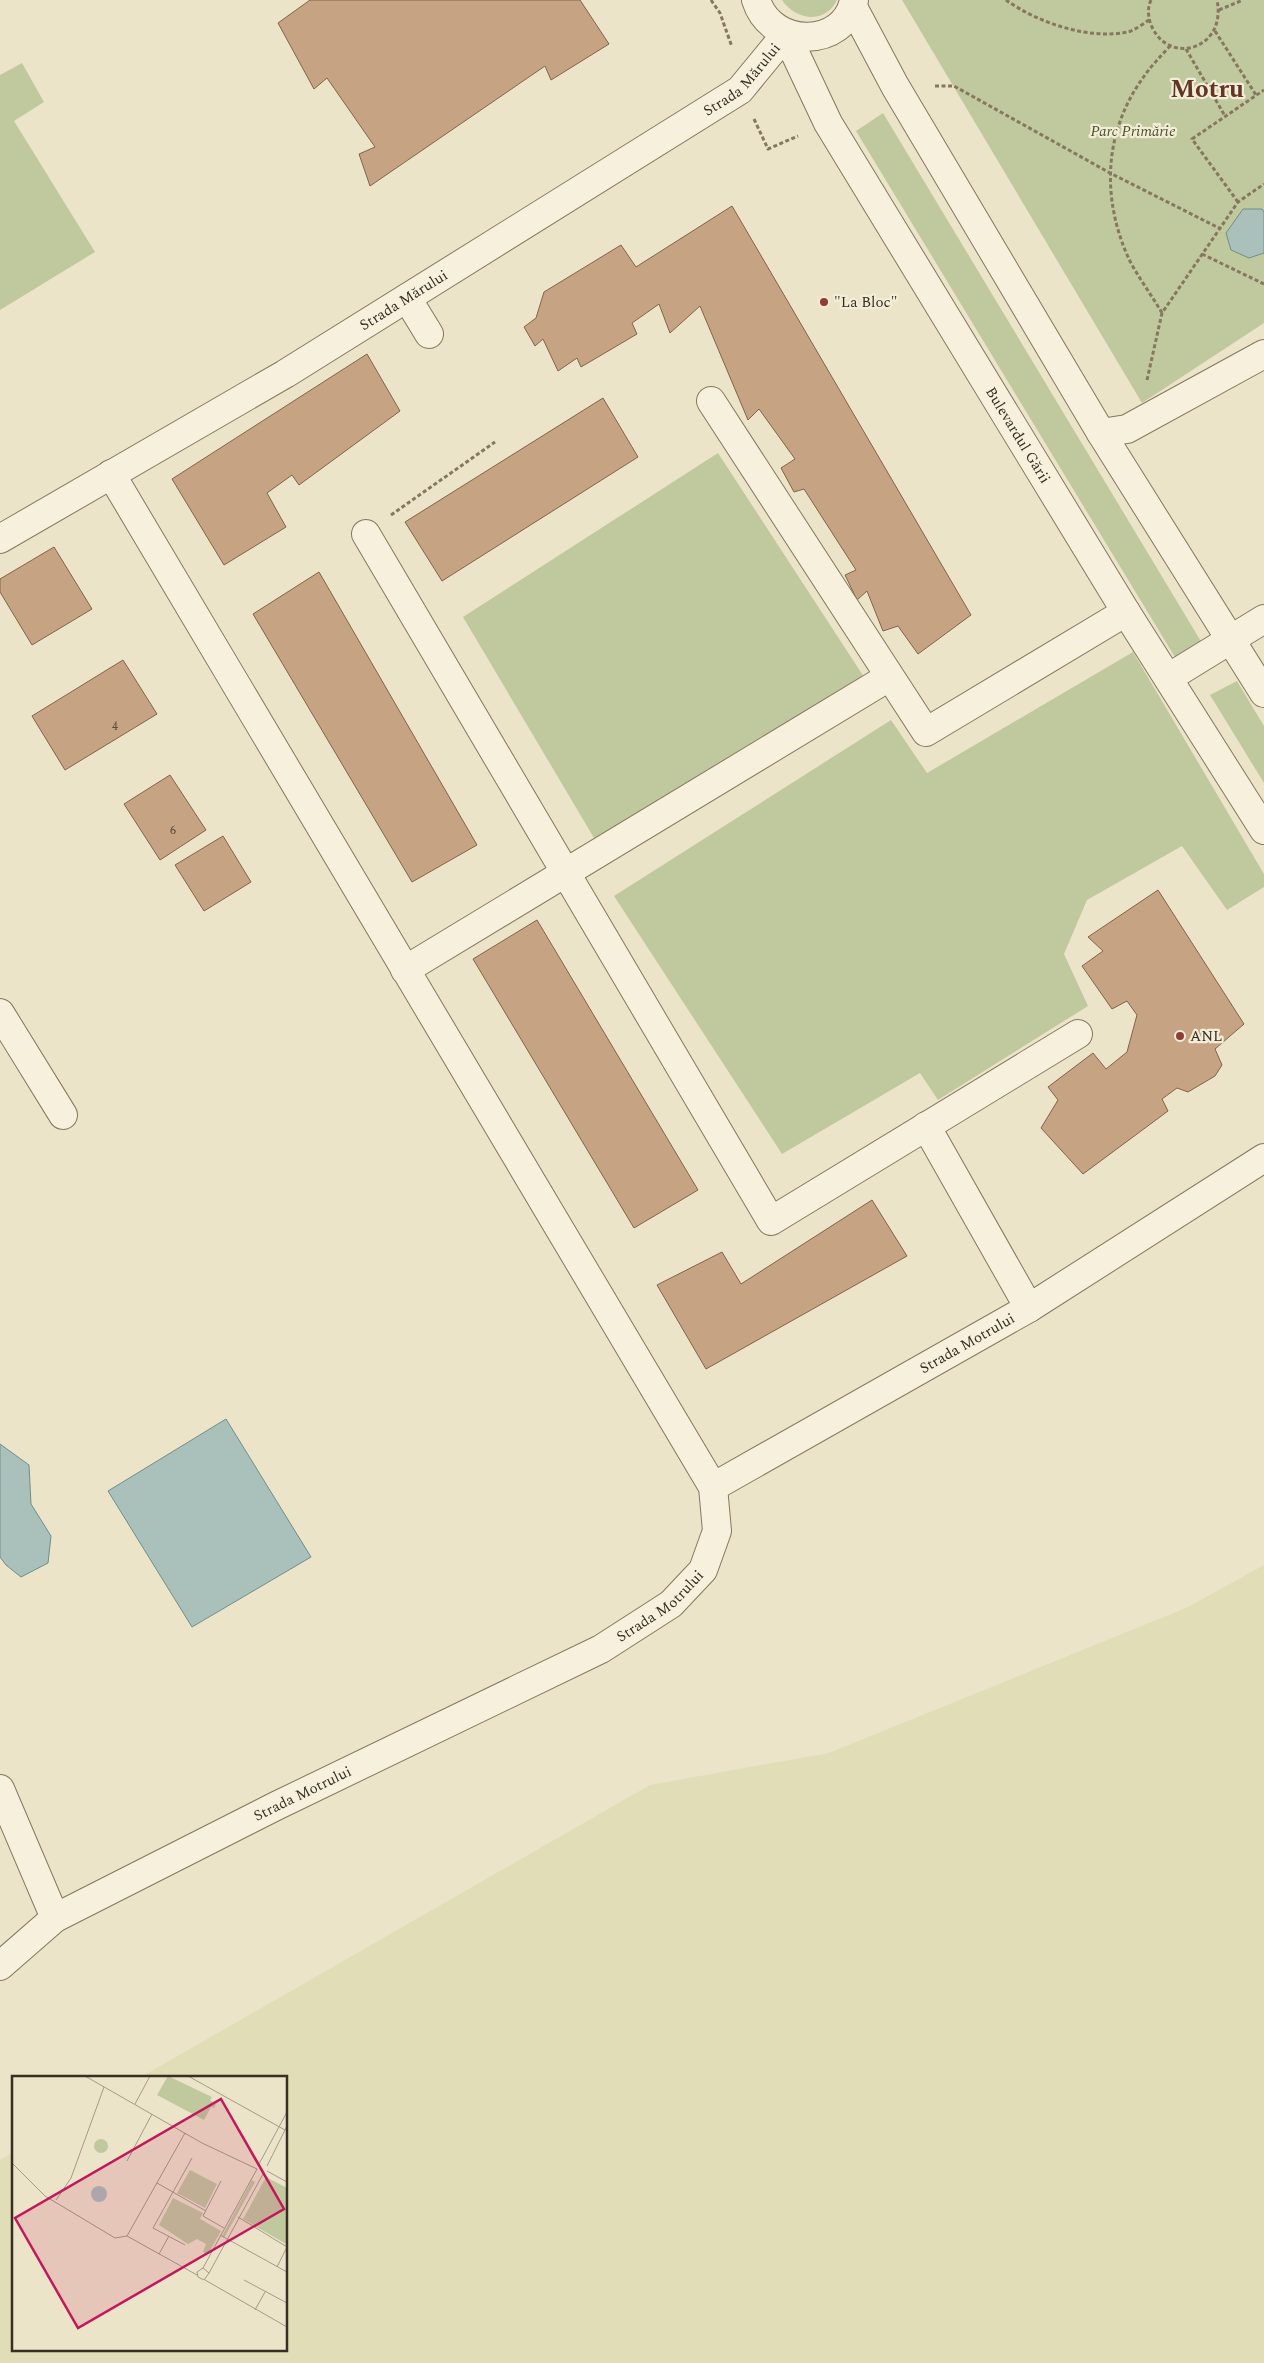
<svg xmlns="http://www.w3.org/2000/svg" width="1264" height="2363" viewBox="0 0 1264 2363" font-family="Spectral,serif">
  <style>
    .farmland { fill: #e0ddb7 }
    .green { fill: #c0c99e }
    .water { fill: #aac0bb; stroke: #718e89 }
    .building { fill: #c6a483; stroke: #836347 }
    .lines { fill: none; stroke-linecap: round; stroke-linejoin: round }
    .minor-casing { stroke: #86775f; stroke-width: 30 }
    .path { stroke: #86775f; stroke-width: 3; stroke-dasharray: 4 2.5; stroke-linecap: butt }
    .minor { stroke: #f6f0dc; stroke-width: 28 }
    .poi-dot { fill: #903b34; stroke: #f3edd8; stroke-width: 2 }
    .labels { text-anchor: middle; dominant-baseline: central; stroke-width: 4.5; stroke-linejoin: round; paint-order: stroke }
    .number-label { font-size: 12px; fill: #5c4c3a }
    .street-label { font-size: 15px; fill: #382e22; stroke: #f3edd8 }
    .park-label { font-size: 15px; font-style: italic; fill: #45532a; stroke: #f3edd8 }
    .poi-label { font-size: 15px; fill: #382e22; stroke: #f3edd8; text-anchor: start }
    .town-label { font-size: 25px; font-weight: bold; fill: #613625; stroke: #f3edd8 }
    .inset-road { fill: none; stroke: #a39b86; stroke-width: 1 }
    .view { fill: #c2185b; fill-opacity: 0.15; stroke: #c2185b; stroke-width: 2.5 }
    .inset-edge { fill: none; stroke: #382e22; stroke-width: 2.5 }
  </style>
  <rect width="100%" height="100%" fill="#ebe4c9"/>
  <!-- farmland -->
  <path class="farmland" d="M 1264,1565 L 1264,2363 L 0,2363 L 0,2160 L 14,2152 L 14,2349 L 286,2349 L 286,2077 L 141,2077 L 650,1785 L 829,1753 L 1186,1608 Z"/>
  <!-- green -->
  <path class="green" d="M 782,0 L 837,0 C 825,25 795,20 782,0 Z
    M 902,0 L 1264,0 L 1264,323 L 1142,403 Z
    M 22,63 L 44,102 L 14,121 L 95,252 L 0,310 L 0,75 Z
    M 883,113 L 1211,658 L 1184,672 L 856,131 Z
    M 718,453 L 864,677 L 597,843 L 463,617 Z
    M 1133,652 L 1264,874 L 1264,887 L 1227,910 L 1182,846 L 1087,900 L 1064,954 L 1088,1006 L 938,1100 L 920,1073 L 782,1154 L 614,896 L 891,720 L 927,773 Z
    M 1237,681 L 1264,726 L 1264,783 L 1210,695 Z"/>
  <!-- water -->
  <path class="water" d="M 1243,209 L 1262,209 L 1264,212 L 1264,253 L 1249,258 L 1231,250 L 1226,233 Z
    M 226,1419 L 311,1557 L 192,1627 L 108,1491 Z
    M 0,1444 L 29,1465 L 31,1504 L 51,1536 L 48,1563 L 21,1577 L 6,1565 L 0,1557 Z"/>
  <!-- building -->
  <path class="building" d="M 310,0 L 580,0 L 609,44 L 551,80 L 545,66 L 370,186 L 359,154 L 375,147 L 327,78 L 314,89 L 278,23 Z
    M 732,206 L 971,615 L 918,654 L 898,626 L 883,631 L 867,591 L 857,600 L 845,575 L 856,570 L 804,489 L 794,492 L 781,468 L 795,459 L 759,409 L 748,420 L 700,306 L 670,333 L 659,304 L 632,323 L 637,334 L 581,367 L 577,358 L 558,371 L 543,339 L 535,346 L 524,327 L 536,318 L 544,292 L 621,245 L 636,267 Z
    M 367,354 L 400,411 L 299,485 L 292,475 L 267,493 L 286,527 L 224,565 L 172,479 Z
    M 603,398 L 638,457 L 442,581 L 405,522 Z
    M 54,547 L 92,609 L 32,645 L 0,592 L 0,579 Z
    M 319,572 L 477,845 L 412,882 L 253,614 Z
    M 123,660 L 157,714 L 65,770 L 32,716 Z
    M 170,775 L 206,830 L 160,860 L 124,804 Z
    M 223,836 L 251,882 L 204,911 L 175,865 Z
    M 1158,890 L 1244,1024 L 1215,1049 L 1222,1065 L 1215,1076 L 1188,1092 L 1177,1088 L 1162,1099 L 1168,1111 L 1083,1174 L 1041,1128 L 1058,1100 L 1048,1087 L 1093,1053 L 1106,1069 L 1127,1052 L 1137,1015 L 1127,1001 L 1112,1009 L 1082,966 L 1103,951 L 1088,937 Z
    M 537,920 L 698,1190 L 634,1228 L 473,959 Z
    M 872,1200 L 907,1256 L 706,1369 L 657,1285 L 722,1252 L 741,1284 Z"/>
  <g class="lines">
    <!-- minor casing -->
    <g class="minor-casing">
      <g id="minor">
        <path d="M 756,0 C 772,50 845,48 854,0"/>
        <path d="M 853,7 L 895,86 L 1101,433 L 1264,693"/>
        <path d="M 407,298 L 429,334"/>
        <path d="M 711,401 L 926,732 L 1126,612"/>
        <path d="M 1101,433 L 1127,429 L 1264,354"/>
        <path d="M 366,534 L 771,1221 L 1078,1034"/>
        <path id="s1" d="M 0,539 L 285,374 L 740,90 L 786,34 L 828,123 L 1126,612 L 1264,830"/>
        <path d="M 1168,678 L 1264,619"/>
        <path d="M 405,970 L 889,677"/>
        <path d="M 0,1013 L 63,1115"/>
        <path d="M 926,1126 L 1029,1308"/>
        <path id="s2" d="M 713,1487 L 1029,1308 L 1264,1158"/>
        <path d="M 0,1789 L 55,1918"/>
        <path id="s3" d="M 0,1966 L 55,1918 L 278,1805 L 601,1649 L 671,1604 L 703,1570 L 717,1531 L 713,1487 L 111,474"/>
      </g>
    </g>
    <!-- path -->
    <path class="path" d="M 711,0 L 720,13 L 732,47
      M 1006,0 C 1038,23 1089,40 1128,32 C 1135,30 1143,24 1149,20
      M 1151,0 C 1147,8 1148,19 1152,27 C 1170,66 1227,49 1217,0
      M 1219,10 L 1243,0
      M 1215,31 L 1256,95
      M 1186,49 L 1225,116
      M 935,86 L 954,86 L 1110,173 L 1219,228
      M 754,119 L 768,149 L 798,136
      M 1238,202 L 1192,139 L 1264,90
      M 1202,254 L 1264,284
      M 1162,313 C 1151,294 1137,276 1128,257 C 1101,196 1104,130 1145,75 C 1152,65 1161,56 1170,46
      M 1147,380 L 1162,313 L 1238,202 L 1264,184
      M 391,515 L 495,442"/>
    <!-- minor -->
    <use href="#minor" class="minor"/>
  </g>
  <!-- markers -->
  <g class="poi-dot">
    <circle cx="824" cy="302" r="5"/>
    <circle cx="1180" cy="1036" r="5"/>
  </g>
  <g class="labels">
    <!-- number labels -->
    <g class="number-label">
      <text x="115" y="726">4</text>
      <text x="173" y="830">6</text>
    </g>
    <!-- street labels -->
    <g class="street-label">
      <text stroke="none"><textPath href="#s1" startOffset="874">Strada Mărului</textPath></text>
      <text stroke="none"><textPath href="#s1" startOffset="469">Strada Mărului</textPath></text>
      <text stroke="none"><textPath href="#s1" startOffset="1402">Bulevardul Gării</textPath></text>
      <text stroke="none"><textPath href="#s2" startOffset="292">Strada Motrului</textPath></text>
      <text stroke="none"><textPath href="#s3" startOffset="755">Strada Motrului</textPath></text>
      <text stroke="none"><textPath href="#s3" startOffset="350">Strada Motrului</textPath></text>
    </g>
    <!-- park labels -->
    <g class="park-label">
      <text x="1133" y="131">Parc Primărie</text>
    </g>
    <!-- poi labels -->
    <g class="poi-label">
      <text x="834" y="302">"La Bloc"</text>
      <text x="1190" y="1036">ANL</text>
    </g>
    <!-- town labels -->
    <g class="town-label">
      <text x="1207" y="90">Motru</text>
    </g>
  </g>
  <!-- overview -->
  <g transform="translate(12 2076)">
    <rect width="275" height="275" fill="#ebe4c9"/>
    <path d="M 156,0 L 200,21 L 198,24 L 204,28 L 202,32 L 199,31 L 192,44 L 145,19 ZM82 70a7 7 0 1 1 14 0a7 7 0 1 1-14 0ZM 178,94 L 205,108 L 193,132 L 165,117 ZM 254,101 L 275,112 L 274,168 L 231,143 ZM 240,104 L 243,106 L 212,162 L 210,160 ZM 161,122 L 191,137 L 188,143 L 209,155 L 196,178 L 191,176 L 194,168 L 185,163 L 176,168 L 147,149 Z" fill="#c0c99e"/>
    <path d="M79 118a8 8 0 1 1 16 0a8 8 0 1 1-16 0Z" fill="#aac0bb"/>
    <path class="inset-road" d="M 73,0 L 190,67 L 245,93 L 191,192 L 185,196 L 186,201 L 192,204 L 197,197 L 191,192M 176,0 L 273,54M 123,28 L 138,0M 115,85 L 140,38M 0,87 L 33,120 L 103,162 L 115,160M 247,88 L 275,36M 255,90 L 275,50M 255,95 L 275,106M 209,105 L 191,140 L 212,152M 145,107 L 194,135M 44,124 L 59,102 L 92,11M 226,141 L 275,171M 208,159 L 275,196M 115,160 L 173,57M 115,160 L 185,199M 173,169 L 141,152 L 180,82M 147,178 L 157,160M 265,191 L 275,171M 197,197 L 251,98M 193,204 L 275,251M 232,204 L 275,227M 243,234 L 253,216"/>
    <path class="view" d="M 209,23 L 272,133 L 66,252 L 3,142 Z"/>
    <rect width="275" height="275" class="inset-edge"/>
  </g>
</svg>
